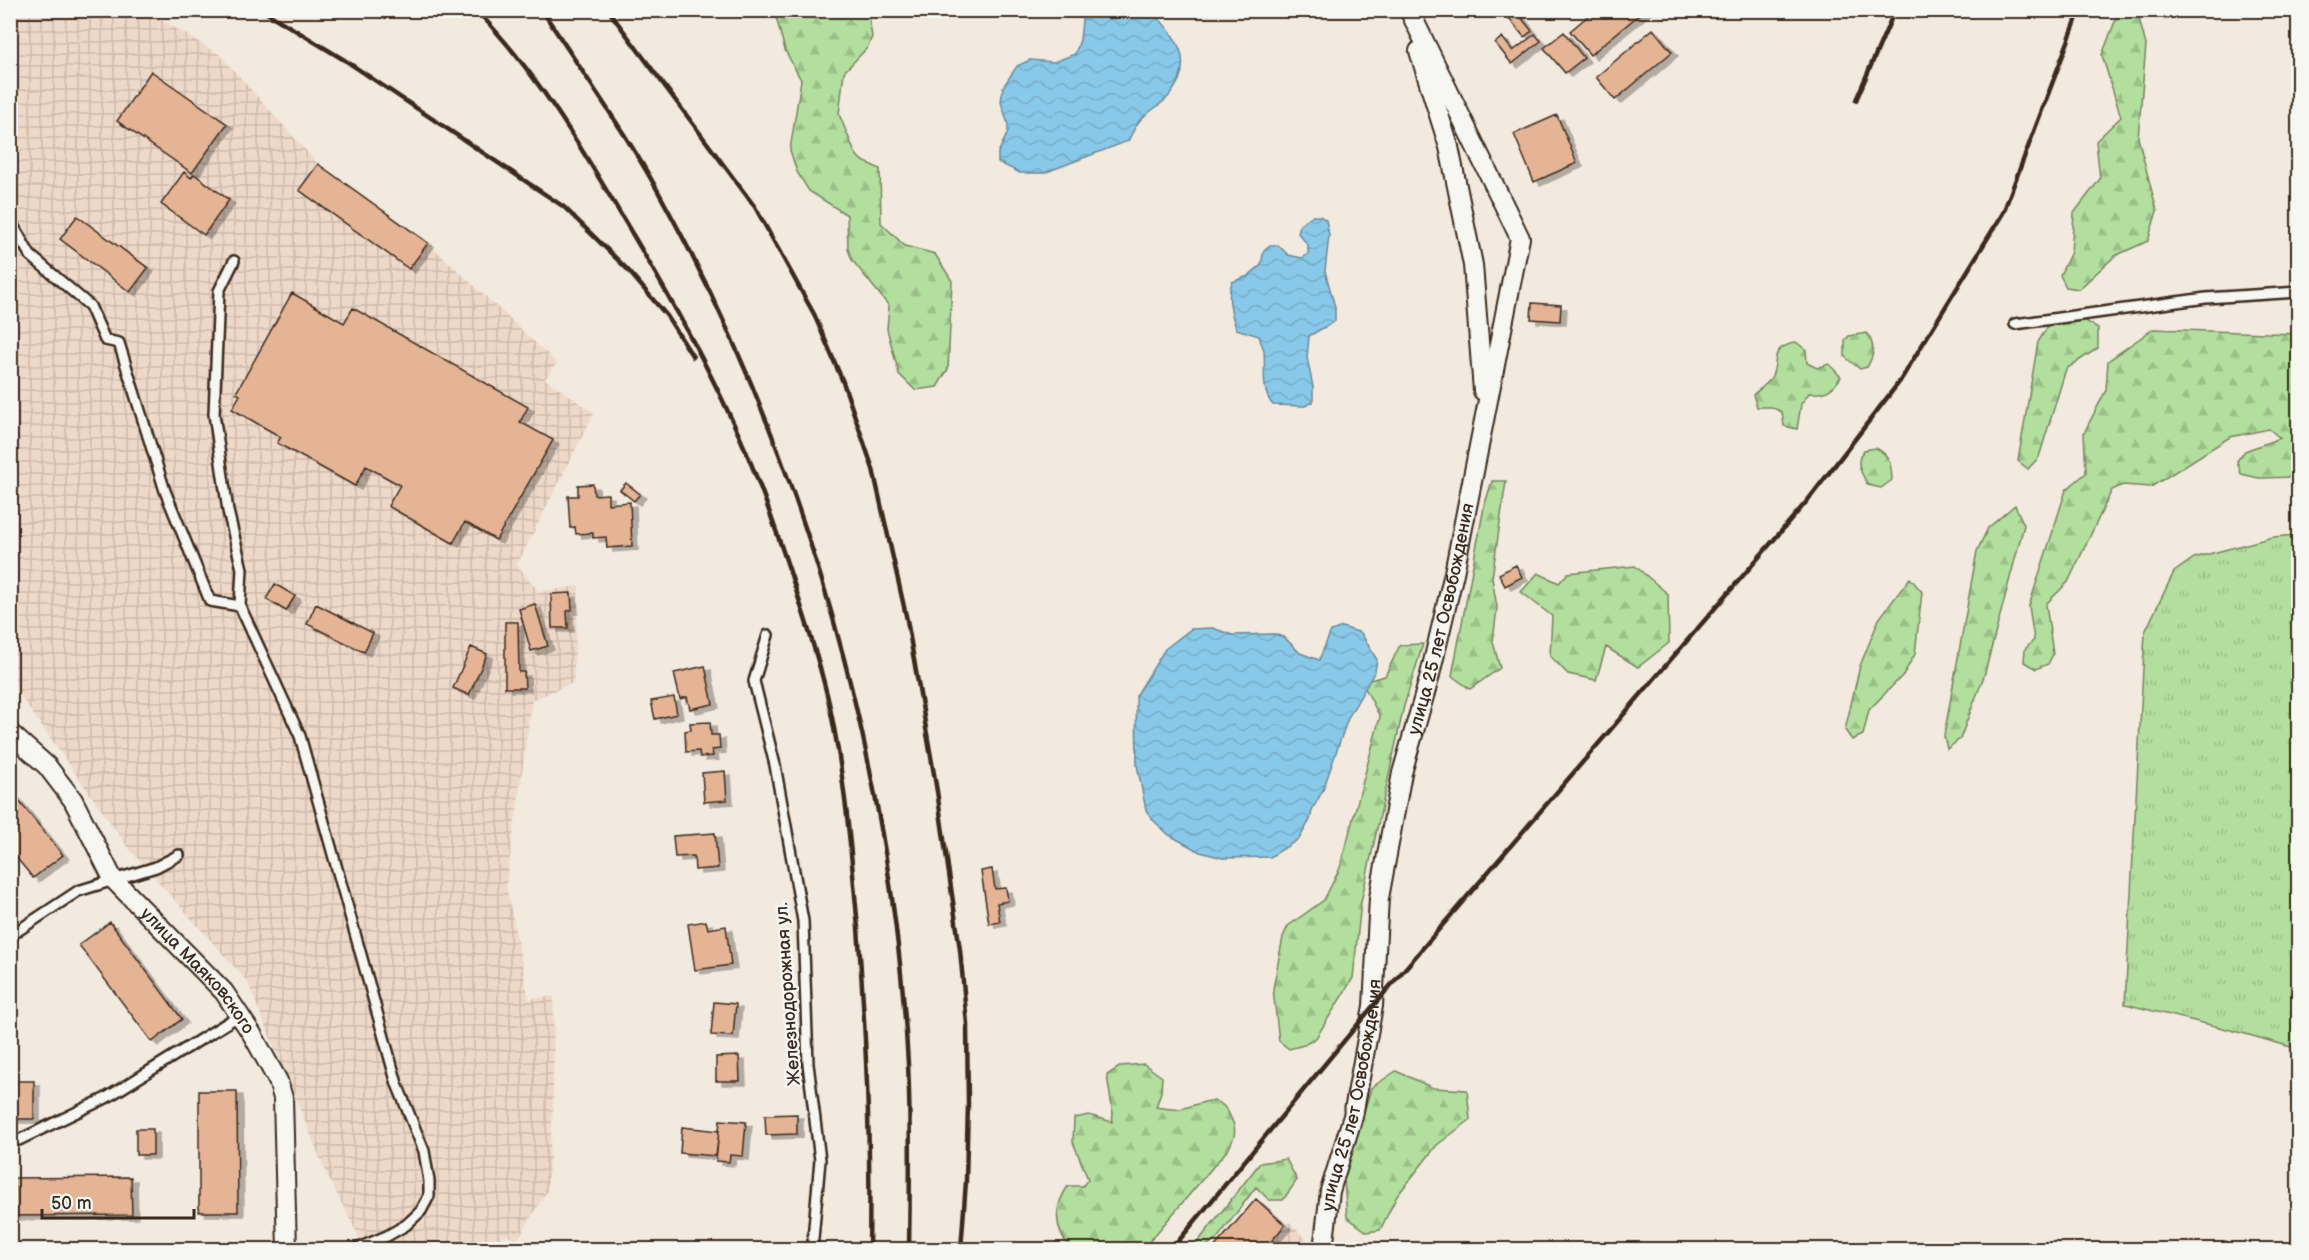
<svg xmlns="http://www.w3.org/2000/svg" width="2309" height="1260" viewBox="0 0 2309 1260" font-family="'Balsamiq Sans',sans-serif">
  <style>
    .industrial { fill: url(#industrial-grid) }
    .grass { fill: url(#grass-tufts); stroke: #76845e; stroke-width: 1.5 }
    .forest { fill: url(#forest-firs); stroke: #76845e; stroke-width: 1.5 }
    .water { fill: url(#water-waves); stroke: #698998; stroke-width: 1.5 }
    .building { fill: #e4b495; stroke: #3b2a1e; stroke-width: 1.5; filter: url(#shadow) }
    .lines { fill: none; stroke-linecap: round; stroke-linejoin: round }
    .service-casing { stroke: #3b2a1e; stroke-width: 14 }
    .minor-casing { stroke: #3b2a1e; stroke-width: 22 }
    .service { stroke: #f6f6f2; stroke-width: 9 }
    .minor { stroke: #f6f6f2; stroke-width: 18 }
    .rail { stroke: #3b2a1e; stroke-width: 4.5 }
    .labels { text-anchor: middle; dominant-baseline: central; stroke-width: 5; stroke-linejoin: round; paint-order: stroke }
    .street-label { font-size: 18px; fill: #3b2a1e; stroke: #f6f6f2 }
  </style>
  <defs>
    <pattern id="industrial-grid" width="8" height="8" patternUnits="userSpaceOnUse" patternTransform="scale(1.5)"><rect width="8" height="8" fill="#eed9c9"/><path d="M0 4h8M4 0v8" fill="none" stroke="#cdbaac"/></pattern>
    <pattern id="grass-tufts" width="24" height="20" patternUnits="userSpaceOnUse" patternTransform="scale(1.5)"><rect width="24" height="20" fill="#b2df9d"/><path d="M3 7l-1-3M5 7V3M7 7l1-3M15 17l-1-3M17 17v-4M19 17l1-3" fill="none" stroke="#9ac087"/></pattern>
    <pattern id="forest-firs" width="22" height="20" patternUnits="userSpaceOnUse" patternTransform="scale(1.5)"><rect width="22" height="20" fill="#b2df9d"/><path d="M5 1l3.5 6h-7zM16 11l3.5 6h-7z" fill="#9ac087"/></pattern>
    <pattern id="water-waves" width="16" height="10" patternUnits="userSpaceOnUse" patternTransform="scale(1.5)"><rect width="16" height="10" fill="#88c9e9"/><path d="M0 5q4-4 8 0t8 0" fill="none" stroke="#76adc7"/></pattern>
    <filter id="shadow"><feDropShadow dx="6" dy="4" stdDeviation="0" flood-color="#0004"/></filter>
  </defs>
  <rect width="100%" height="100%" fill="#f2e9df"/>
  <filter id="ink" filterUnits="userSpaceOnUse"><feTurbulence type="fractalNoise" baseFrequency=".0167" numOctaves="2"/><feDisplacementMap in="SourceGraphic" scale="12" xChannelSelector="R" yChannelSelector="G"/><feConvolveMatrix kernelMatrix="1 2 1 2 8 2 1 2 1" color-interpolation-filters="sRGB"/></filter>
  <g filter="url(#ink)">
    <!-- industrial -->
    <path class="industrial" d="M 10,11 L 146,11 L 219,54 L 318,164 L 428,243 L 557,363 L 545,379 L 594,413 L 517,565 L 539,592 L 579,586 L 573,683 L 532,700 L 506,885 L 529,999 L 554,996 L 553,1108 L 547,1191 L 518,1239 L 502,1235 L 498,1249 L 361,1249 L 358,1235 L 327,1175 L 247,981 L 130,850 L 11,683 Z
      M 1256,1199 L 1285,1224 L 1289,1222 L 1310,1243 L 1307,1249 L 1212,1250 Z"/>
    <!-- grass -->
    <path class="grass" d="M 2298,535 L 2298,1049 L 2235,1031 L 2125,1004 L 2145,632 L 2174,572 L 2194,558 L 2273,537 Z"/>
    <!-- forest -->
    <path class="forest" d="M 777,11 L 868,11 L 872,37 L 867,48 L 844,72 L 839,114 L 855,153 L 861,160 L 880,169 L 881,223 L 905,246 L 935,254 L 952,281 L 948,369 L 937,387 L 915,390 L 899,374 L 887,329 L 889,306 L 852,260 L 848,249 L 847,215 L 809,191 L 797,172 L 790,150 L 801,80 L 785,50 L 776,17 Z
      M 2119,11 L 2137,11 L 2146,45 L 2138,138 L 2157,211 L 2148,241 L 2115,256 L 2079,289 L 2066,287 L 2060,275 L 2071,252 L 2074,213 L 2100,179 L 2096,141 L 2121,117 L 2102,55 Z
      M 2055,315 L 2082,319 L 2098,328 L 2098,348 L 2066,369 L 2039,457 L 2028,469 L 2018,461 L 2038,342 Z
      M 2153,329 L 2298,334 L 2298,477 L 2259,478 L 2241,474 L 2237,461 L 2245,451 L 2280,438 L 2269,429 L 2230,437 L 2151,487 L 2123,485 L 2112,490 L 2068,582 L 2046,604 L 2053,654 L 2048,664 L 2036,669 L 2024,662 L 2025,649 L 2034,640 L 2029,606 L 2066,490 L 2086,473 L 2084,433 L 2106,390 L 2108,361 Z
      M 1867,333 C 1875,346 1875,354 1867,367 L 1860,369 L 1845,357 L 1845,340 L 1849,336 Z
      M 1796,342 L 1806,350 L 1807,363 L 1817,368 L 1829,364 L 1841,377 C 1832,391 1825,394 1809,393 L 1801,404 L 1797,429 L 1784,426 L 1782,412 L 1771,407 L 1757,407 L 1753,395 C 1758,390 1768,384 1771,378 C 1781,358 1766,351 1796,342 Z
      M 1876,448 C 1891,456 1891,464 1892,480 L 1881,488 L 1868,485 C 1861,473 1854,462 1864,450 Z
      M 1492,481 L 1506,481 L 1492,578 L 1497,607 L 1493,642 L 1500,668 L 1470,689 L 1452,676 L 1484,507 Z
      M 2015,505 L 2024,525 L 1984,676 L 1960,739 L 1947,749 L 1944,736 L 1977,551 L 1988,528 Z
      M 1635,566 L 1668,594 L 1669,643 L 1638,667 L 1606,647 L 1596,680 L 1568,674 L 1550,656 L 1552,616 L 1521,592 L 1538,573 L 1559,583 L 1568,573 Z
      M 1910,578 L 1922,592 L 1915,654 L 1903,675 L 1869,710 L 1863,735 L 1852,740 L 1845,730 L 1860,666 L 1879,619 Z
      M 1423,644 L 1404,706 L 1361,902 L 1353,978 L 1316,1038 L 1304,1045 L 1289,1049 L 1279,1041 L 1273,989 L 1283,937 L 1288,926 L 1324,900 L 1340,868 L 1380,717 L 1362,682 L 1385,676 L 1400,645 Z
      M 1144,1064 L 1162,1077 L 1161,1092 L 1156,1107 C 1163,1108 1173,1110 1180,1109 C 1201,1105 1219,1089 1231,1118 C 1237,1130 1235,1136 1229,1148 L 1143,1249 L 1071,1249 C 1054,1229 1053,1208 1068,1186 L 1083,1186 L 1088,1179 L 1073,1142 L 1074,1118 L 1089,1115 L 1112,1122 L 1113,1114 L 1107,1075 L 1121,1066 Z
      M 1396,1071 L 1433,1088 L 1467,1090 L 1470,1120 L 1437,1145 L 1397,1196 L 1380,1230 L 1367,1232 L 1347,1217 L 1344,1180 L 1371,1088 Z
      M 1286,1159 L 1297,1180 L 1283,1200 L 1269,1200 L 1256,1187 L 1216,1240 L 1201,1249 L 1193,1248 L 1260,1163 Z"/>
    <!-- water -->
    <path class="water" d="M 1083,11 L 1152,11 C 1177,37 1197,62 1169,96 C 1161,105 1149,111 1140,120 C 1135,126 1132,134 1128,141 L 1044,173 L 1020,173 L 998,162 L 998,153 L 1008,132 L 1008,124 L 1001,102 L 1003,87 L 1017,66 L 1030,60 L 1054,62 L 1075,54 L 1080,40 Z
      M 1312,216 L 1320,216 L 1326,220 L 1329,235 L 1325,271 L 1335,307 L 1335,321 L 1309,336 L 1307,358 L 1313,387 L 1313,402 L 1305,406 L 1273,405 C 1260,390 1266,369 1264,351 C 1263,346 1260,341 1259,336 L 1236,329 C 1232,314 1226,297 1232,282 L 1248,276 L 1261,265 L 1264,250 L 1270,245 L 1278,245 L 1288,255 L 1302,258 L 1308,254 L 1308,245 L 1298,233 L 1300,225 Z
      M 1342,627 L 1361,633 L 1377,660 L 1375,671 L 1348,718 L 1323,790 L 1312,810 L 1310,820 L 1299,839 L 1270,857 L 1223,858 L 1200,852 L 1169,835 L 1152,819 L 1146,810 L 1137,765 L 1136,696 L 1165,649 L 1191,629 L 1213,628 L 1232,635 L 1275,634 L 1285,638 L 1300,653 L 1319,660 L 1331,631 Z"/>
    <!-- building -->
    <path class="building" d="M 1595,10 L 1645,10 L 1590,55 L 1570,31 Z
      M 1516,11 L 1532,31 L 1524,37 L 1508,17 Z
      M 1653,29 L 1672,52 L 1615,100 L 1596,77 Z
      M 1564,32 L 1584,58 L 1565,73 L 1544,48 Z
      M 1535,34 L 1541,41 L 1512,64 L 1495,43 L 1502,37 L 1513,51 Z
      M 151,71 L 227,124 L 192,173 L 117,121 Z
      M 1557,115 L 1577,163 L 1534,182 L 1514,134 Z
      M 318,164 L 428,243 L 409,269 L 299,190 Z
      M 184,172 L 191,178 L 194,174 L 229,200 L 204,235 L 161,204 Z
      M 77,216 L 148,268 L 130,292 L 60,239 Z
      M 292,293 L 344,323 L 353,308 L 528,407 L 520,422 L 553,440 L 496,540 L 465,522 L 453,543 L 388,506 L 400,485 L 366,466 L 355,486 L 277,443 L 281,437 L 232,409 L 240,395 L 236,393 Z
      M 1532,303 L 1561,305 L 1560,321 L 1531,319 Z
      M 626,483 L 640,494 L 634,501 L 620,490 Z
      M 593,484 L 594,495 L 608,494 L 608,504 L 630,502 L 632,546 L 607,548 L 606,537 L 593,538 L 593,533 L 576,534 L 575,527 L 570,528 L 568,496 L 578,496 L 578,485 Z
      M 1516,565 L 1522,577 L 1505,586 L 1499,574 Z
      M 275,584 L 295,596 L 286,611 L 266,599 Z
      M 571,593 L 572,610 L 567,611 L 568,628 L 552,628 L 551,594 Z
      M 316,604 L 373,633 L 364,652 L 307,624 Z
      M 535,604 L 548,646 L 531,651 L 519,609 Z
      M 505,622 L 518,622 L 519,672 L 524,672 L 525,688 L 505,688 Z
      M 471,647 L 487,654 L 469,695 L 453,688 Z
      M 705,666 L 713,704 L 690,709 L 687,697 L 680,699 L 674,673 Z
      M 674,697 L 677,714 L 655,719 L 651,701 Z
      M 710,722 L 711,735 L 719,735 L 720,749 L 712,750 L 713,756 L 700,757 L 699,751 L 686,752 L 685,731 L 691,730 L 690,723 Z
      M 725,771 L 727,800 L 704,802 L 702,773 Z
      M 10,790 L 63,855 L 33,878 L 10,850 Z
      M 715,833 L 718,868 L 695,870 L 694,856 L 675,857 L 673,836 Z
      M 992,869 L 995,889 L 1006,888 L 1008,901 L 997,903 L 1000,922 L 989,924 L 981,871 Z
      M 706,921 L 708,929 L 726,926 L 731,965 L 695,970 L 688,924 Z
      M 110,922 L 182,1019 L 152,1042 L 79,945 Z
      M 714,1002 L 736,1004 L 733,1036 L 711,1035 Z
      M 739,1056 L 740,1081 L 716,1081 L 716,1057 Z
      M 10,1081 L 34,1081 L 34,1119 L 10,1119 Z
      M 199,1091 L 237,1091 L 238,1212 L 199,1212 Z
      M 797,1114 L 797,1134 L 766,1135 L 765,1115 Z
      M 720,1120 L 746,1122 L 743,1156 L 730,1155 L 729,1162 L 716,1161 Z
      M 682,1127 L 719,1131 L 716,1156 L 680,1153 Z
      M 136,1129 L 153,1129 L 153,1155 L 136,1155 Z
      M 131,1177 L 132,1215 L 10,1216 L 10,1178 Z
      M 1256,1199 L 1285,1225 L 1264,1250 L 1212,1250 Z"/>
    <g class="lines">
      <!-- service casing -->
      <g class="service-casing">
        <path id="service" d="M 10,220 L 30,255 L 90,306 L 105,340 L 119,343 L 165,491 L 210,601 L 240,606
          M 234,261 L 219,291 L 214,414 L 228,511 L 242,569 L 240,606 L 300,736 L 397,1084 L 424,1151 L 429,1181 L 429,1196 L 421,1211 L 406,1225 L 387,1236 L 354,1250
          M 2015,324 L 2206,298 L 2298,292
          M 768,635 L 754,681 L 775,765 L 803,921 L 808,1064 L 820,1160 L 812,1250
          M 10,936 L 78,891 L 156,867 L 179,855
          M 10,1140 L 19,1140 L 106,1098 L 240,1015"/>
      </g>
      <!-- minor casing -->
      <g class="minor-casing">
        <g id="minor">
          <path d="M 1419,51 L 1449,147 L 1473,265 L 1483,391"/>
          <path id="s1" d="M 10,733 L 47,766 L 73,800 L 113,879 L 224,992 L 252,1034 L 278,1081 L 283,1098 L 287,1250"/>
          <path id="s2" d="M 1323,1250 L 1330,1191 L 1353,1116 L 1373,1006 L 1379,898 L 1402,773 L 1429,679 L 1454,573 L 1520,238 L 1409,10"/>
        </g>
      </g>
      <!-- service -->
      <use href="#service" class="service"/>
      <!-- minor -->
      <use href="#minor" class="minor"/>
      <!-- rail -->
      <path class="rail" d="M 262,10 L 346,61 L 564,207 L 627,269 L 667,316 L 693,357
        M 476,10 C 540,75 587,157 633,235 C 668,294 702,355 731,418 C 757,472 776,530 795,587 C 807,625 820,663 829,703 C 845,777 851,852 858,928 C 866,1035 871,1143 869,1250
        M 542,10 C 584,75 630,138 666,206 C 807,465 892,769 908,1064 C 911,1126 910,1188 909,1250
        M 608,10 L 755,207 L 814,314 L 843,382 L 873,469 L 907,620 L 937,791 L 960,950 L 967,1024 L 968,1104 L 966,1181 L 961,1250
        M 1856,100 L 1895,10
        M 1171,1250 L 1373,1006 L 1808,500 L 1900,381 L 2003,213 L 2080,10"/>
    </g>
  </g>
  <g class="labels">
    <!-- street labels -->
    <g class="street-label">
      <text stroke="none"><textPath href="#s2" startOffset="644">улица 25 лет Освобождения</textPath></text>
      <text stroke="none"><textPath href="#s1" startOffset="306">улица Маяковского</textPath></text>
      <text transform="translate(788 994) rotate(-94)">Железнодорожная ул.</text>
      <text stroke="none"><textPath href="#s2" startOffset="158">улица 25 лет Освобождения</textPath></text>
    </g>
  </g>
  <!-- margin -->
  <rect width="2309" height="1260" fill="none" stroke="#f6f6f2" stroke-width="36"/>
  <rect x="18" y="18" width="2273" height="1224" fill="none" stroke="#3b2a1e" stroke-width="2" filter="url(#ink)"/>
  <!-- scale -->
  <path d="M42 1209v9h152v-9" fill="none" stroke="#3b2a1e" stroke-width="3"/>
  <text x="51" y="1209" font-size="18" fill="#3b2a1e" stroke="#f6f6f2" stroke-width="4.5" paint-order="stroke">50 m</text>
</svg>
